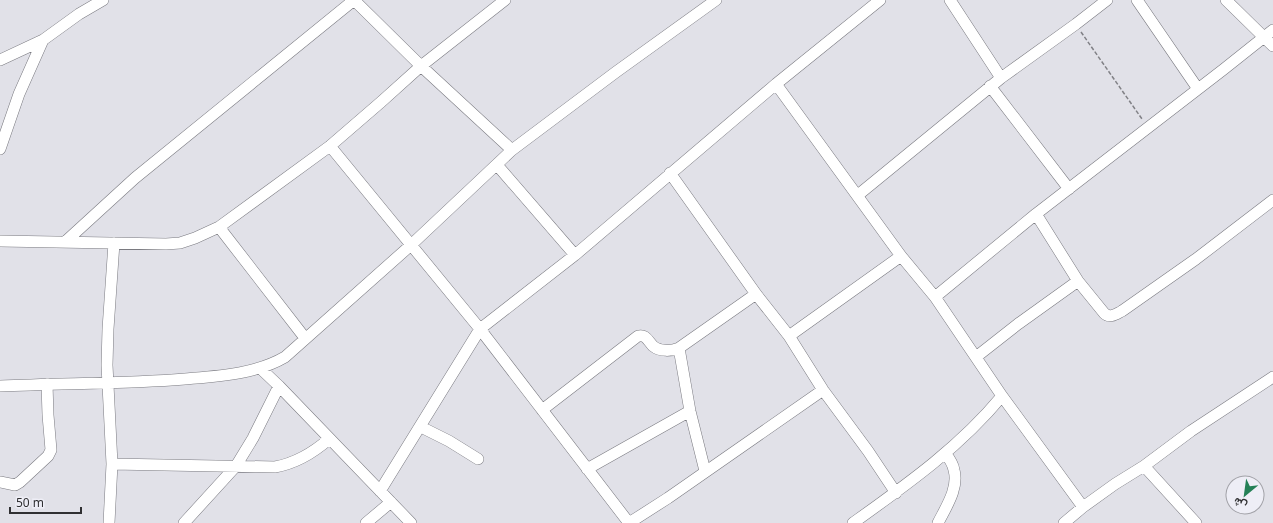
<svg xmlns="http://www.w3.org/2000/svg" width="1273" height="523" viewBox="0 0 1273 523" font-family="'Noto Sans',Vazirmatn,sans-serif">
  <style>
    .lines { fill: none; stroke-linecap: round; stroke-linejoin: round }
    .minor-casing { stroke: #7a7a80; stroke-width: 12 }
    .path { stroke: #818186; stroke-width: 1.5; stroke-dasharray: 4 2; stroke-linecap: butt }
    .minor { stroke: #fff; stroke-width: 11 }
  </style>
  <rect width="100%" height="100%" fill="#e1e1e8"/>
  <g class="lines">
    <!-- minor casing -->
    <g class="minor-casing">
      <path id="minor" d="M 950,0 L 1001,78
        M 1137,0 L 1198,89
        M 1226,0 L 1273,46
        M 0,60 L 43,40 L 79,14 L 103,0
        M 776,84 L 901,256 L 935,297 L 1002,396 L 1083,507
        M 990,86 L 1069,189
        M 330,146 L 480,329 L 629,523
        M 0,149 L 19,94 L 43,40
        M 497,165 L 575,255
        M 670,173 L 756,294 L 789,336 L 823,390 L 868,451 L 896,493
        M 858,195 L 1001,78 L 1076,24 L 1107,0
        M 1036,214 L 1078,281 L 1104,313 C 1110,319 1116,314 1122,311 L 1196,259 L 1273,200
        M 219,227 L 305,338
        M 0,241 L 166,244 L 180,243 L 195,238 L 219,227 L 330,146 L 381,102 L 421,66 L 505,0
        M 65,242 L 135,178 L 354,0 L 421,66 L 512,150
        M 935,297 L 1036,214 L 1224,69 L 1273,30
        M 789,336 L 901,256
        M 679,348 L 690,411 L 705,471
        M 976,357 L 1018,324 L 1078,281
        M 0,386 C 62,383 124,384 185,379 C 219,376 256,374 285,357 L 411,245 L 512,150 L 616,72 L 716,0
        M 279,386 L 411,523
        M 542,410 L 638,336 C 646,334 648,341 653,346 C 660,352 672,351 679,348 L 756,294
        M 421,427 L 449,441 L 478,459
        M 112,464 L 275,467 C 297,463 313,453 329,439
        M 1144,466 L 1196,523
        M 587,469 L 690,411
        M 0,482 L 15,485 L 20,482 L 48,456 L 51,450 L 48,415 L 47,384
        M 380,491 L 480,329 L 575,255 L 776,84 L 880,0
        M 109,523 L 112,464 L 107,365 L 108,329 L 114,243
        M 184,523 L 236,466 L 253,438 L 279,386 L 260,368
        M 366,523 L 391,502
        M 629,523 L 668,498 L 823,390
        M 853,523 C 906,485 960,447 1002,396
        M 938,523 C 946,507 959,488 954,470 C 953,464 949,458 945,453
        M 1064,523 L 1083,507 L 1115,484 L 1144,466 L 1191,431 L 1273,377"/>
    </g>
    <!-- path -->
    <path class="path" d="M 1081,32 L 1142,119"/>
    <!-- minor -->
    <use href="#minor" class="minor"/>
  </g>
  <!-- north arrow -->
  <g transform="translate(1245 495) rotate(209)"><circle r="19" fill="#eeeef6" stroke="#a2a2a8"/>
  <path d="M0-3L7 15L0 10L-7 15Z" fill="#248056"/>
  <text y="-6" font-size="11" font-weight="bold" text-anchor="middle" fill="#303032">ش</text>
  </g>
  <!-- scale -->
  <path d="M10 507v6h71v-6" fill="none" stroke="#303032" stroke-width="2"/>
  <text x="16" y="507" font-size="12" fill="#303032" stroke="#eeeef6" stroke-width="3" paint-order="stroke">50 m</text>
</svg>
